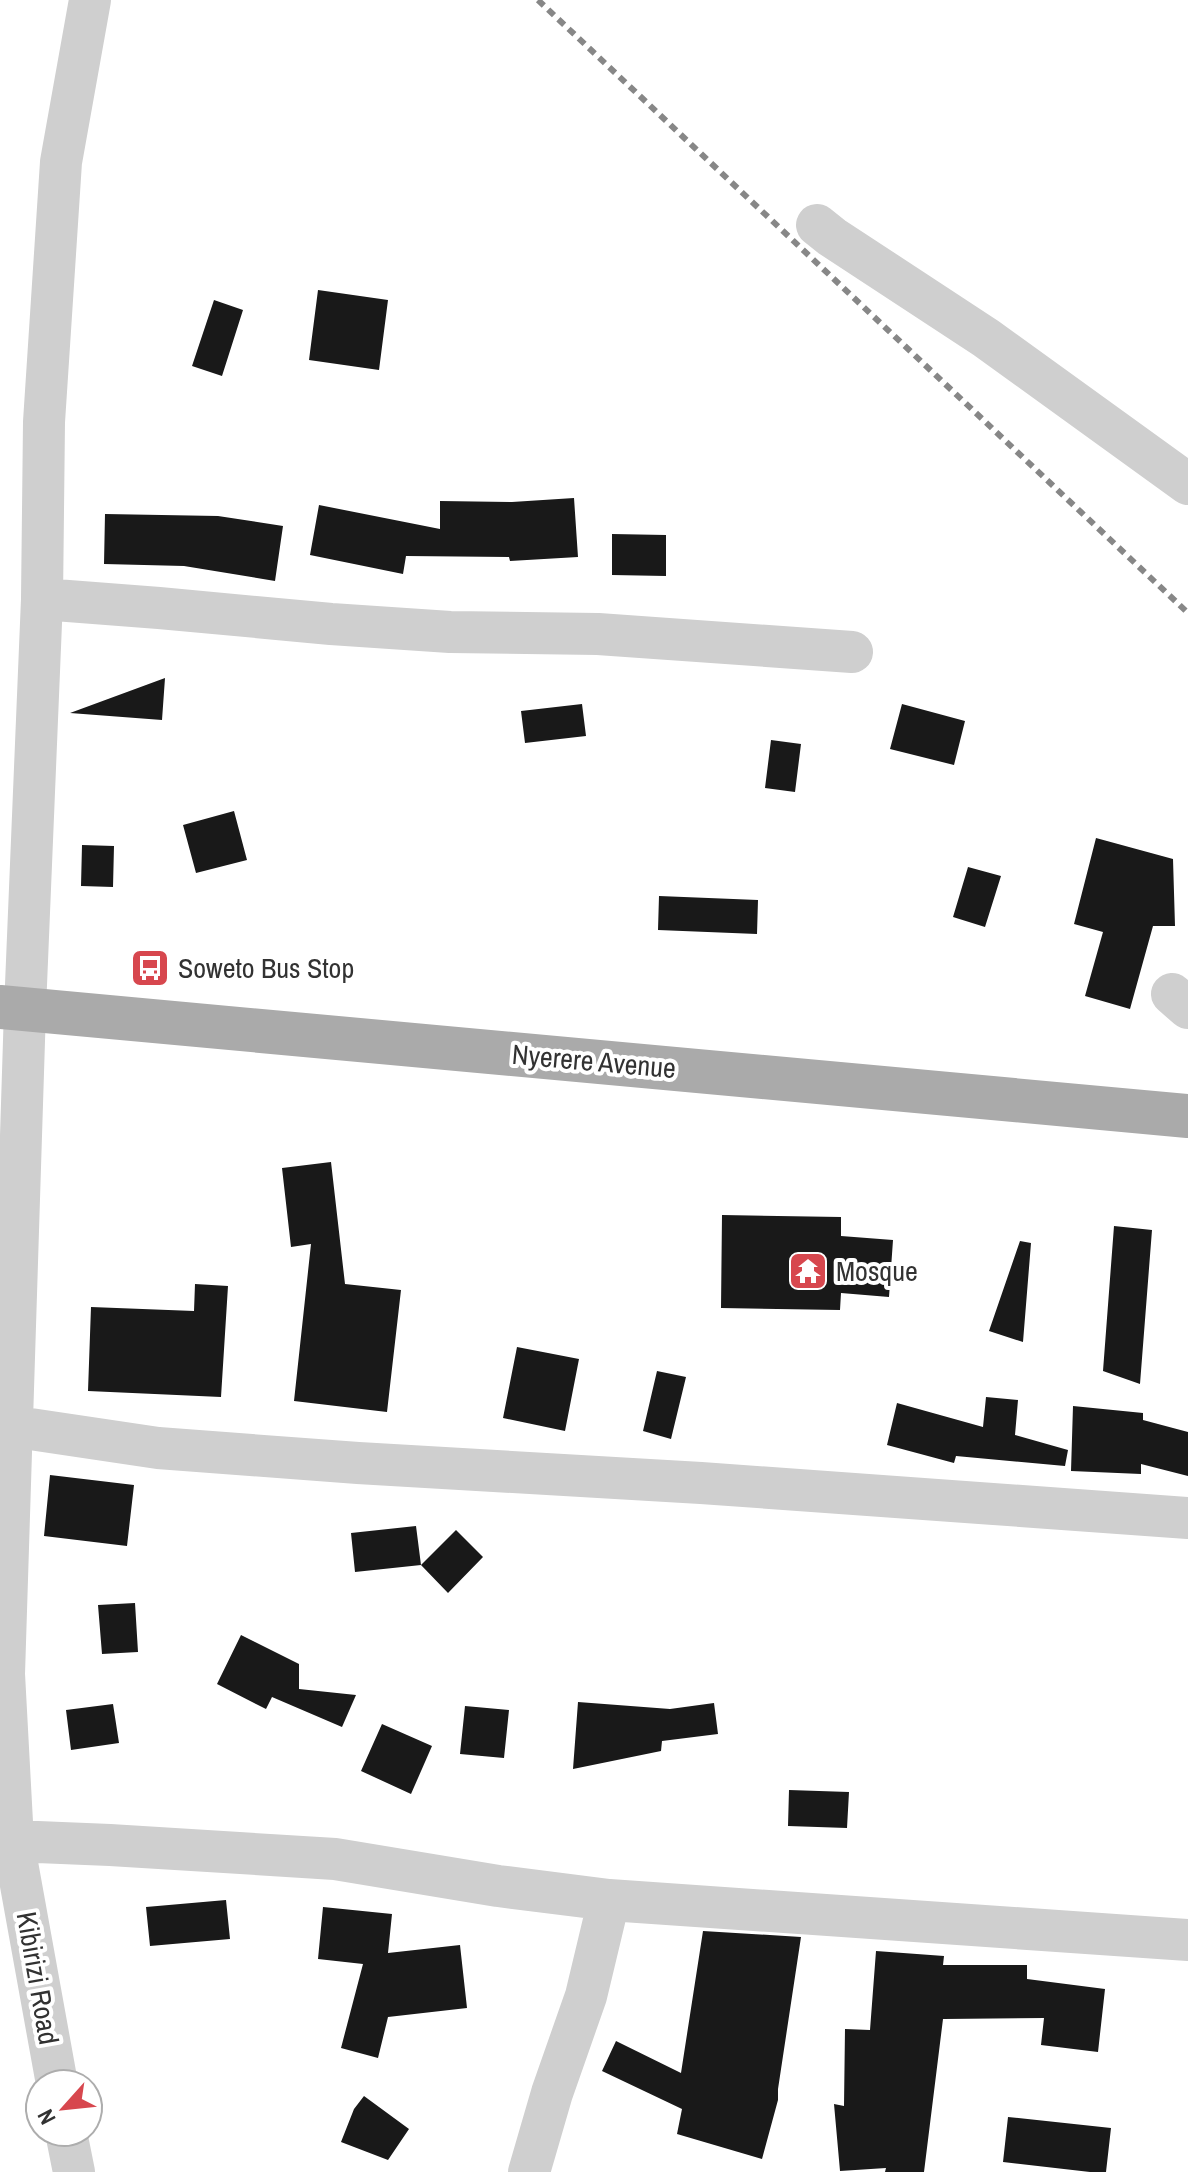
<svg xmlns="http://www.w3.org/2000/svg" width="1188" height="2172" viewBox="0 0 1188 2172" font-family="'Archivo Narrow',sans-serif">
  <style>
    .building { fill: #191919 }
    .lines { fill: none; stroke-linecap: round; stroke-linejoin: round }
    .minor { stroke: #cfcfcf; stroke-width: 42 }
    .major { stroke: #aaa; stroke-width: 44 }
    .rail { stroke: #878787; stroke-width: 6; stroke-dasharray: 8 6; stroke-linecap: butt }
    .labels { text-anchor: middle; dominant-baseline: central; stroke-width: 8; stroke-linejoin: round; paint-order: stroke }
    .poi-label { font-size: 28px; fill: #323232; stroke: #fff; text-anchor: start }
    .street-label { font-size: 28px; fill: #323232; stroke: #fff }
  </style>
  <rect width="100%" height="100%" fill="#fff"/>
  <!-- building -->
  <path class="building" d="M 318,290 L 388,300 L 379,370 L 309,360 Z
    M 214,300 L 243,310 L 222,376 L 192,366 Z
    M 574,498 L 578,557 L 510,561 L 509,557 L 406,556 L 403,574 L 310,555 L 319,505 L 440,529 L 440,501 L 512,502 Z
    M 105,514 L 218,516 L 283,526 L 275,581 L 184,566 L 104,564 Z
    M 612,534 L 666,535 L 666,576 L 612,575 Z
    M 165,678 L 162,720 L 70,713 Z
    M 582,704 L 586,736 L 525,743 L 521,711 Z
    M 902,704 L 965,721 L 954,765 L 890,749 Z
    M 771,740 L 801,744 L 795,792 L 765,788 Z
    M 234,811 L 247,860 L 196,873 L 183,825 Z
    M 1096,838 L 1173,859 L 1175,926 L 1153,926 L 1130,1009 L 1085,996 L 1103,932 L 1074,924 Z
    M 82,845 L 114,846 L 113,887 L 81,886 Z
    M 968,867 L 1001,876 L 985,927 L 953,917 Z
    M 659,896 L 758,900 L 757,934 L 658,930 Z
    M 331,1162 L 345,1284 L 401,1290 L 387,1412 L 294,1401 L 311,1244 L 291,1247 L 282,1168 Z
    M 722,1215 L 841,1217 L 841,1236 L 893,1240 L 889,1297 L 841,1293 L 840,1310 L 721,1308 Z
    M 1114,1226 L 1152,1230 L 1140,1384 L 1103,1371 Z
    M 1020,1241 L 1031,1243 L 1023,1342 L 989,1331 Z
    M 195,1284 L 228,1286 L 221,1397 L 88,1391 L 91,1307 L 194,1311 Z
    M 517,1347 L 579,1359 L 565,1431 L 503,1418 Z
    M 657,1371 L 686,1377 L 671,1439 L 643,1431 Z
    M 986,1397 L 1018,1400 L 1015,1435 L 1068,1450 L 1065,1466 L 956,1456 L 954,1463 L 887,1445 L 897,1403 L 983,1427 Z
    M 1073,1406 L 1143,1413 L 1143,1420 L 1188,1432 L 1188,1476 L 1141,1464 L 1141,1474 L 1071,1471 Z
    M 50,1475 L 134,1485 L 127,1546 L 44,1536 Z
    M 416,1526 L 421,1565 L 355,1572 L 351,1533 Z
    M 456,1530 L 483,1557 L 448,1593 L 421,1565 Z
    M 135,1603 L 138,1652 L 102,1654 L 98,1605 Z
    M 241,1635 L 299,1664 L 299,1689 L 356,1695 L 342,1727 L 272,1697 L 266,1709 L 217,1684 Z
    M 578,1702 L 670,1709 L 714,1703 L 718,1734 L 662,1741 L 661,1751 L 573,1769 Z
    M 113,1704 L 119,1743 L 71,1750 L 66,1710 Z
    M 465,1706 L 509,1710 L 504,1758 L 460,1754 Z
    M 382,1724 L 432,1746 L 411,1794 L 361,1771 Z
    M 789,1790 L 849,1792 L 847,1828 L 788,1826 Z
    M 226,1900 L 230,1939 L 150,1946 L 146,1907 Z
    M 323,1907 L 392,1914 L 388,1953 L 460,1945 L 467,2008 L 388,2017 L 378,2058 L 341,2048 L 363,1964 L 318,1959 Z
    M 703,1931 L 801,1937 L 778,2089 L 778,2100 L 762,2159 L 677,2134 L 682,2109 L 602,2071 L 616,2041 L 681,2073 Z
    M 876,1951 L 944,1956 L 943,1965 L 1027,1965 L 1027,1979 L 1105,1989 L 1098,2052 L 1041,2045 L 1044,2018 L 943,2019 L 924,2172 L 885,2172 L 886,2168 L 840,2171 L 834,2104 L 844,2106 L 845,2029 L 870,2030 Z
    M 364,2096 L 409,2129 L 388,2160 L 341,2142 L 354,2109 Z
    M 1008,2117 L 1111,2128 L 1106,2172 L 1090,2172 L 1003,2162 Z"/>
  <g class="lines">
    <!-- minor -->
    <path class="minor" d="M 817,225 L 832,237 L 986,338 L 1188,484
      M 42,599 L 159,608 L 331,624 L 450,632 L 598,634 L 852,652
      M 1172,994 L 1188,1008
      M 10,1426 L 158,1448 L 358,1463 L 701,1483 L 1188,1518
      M 0,1838 L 13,1841 L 110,1845 L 335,1859 L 498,1886 L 609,1900 L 1188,1940
      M 57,2084 L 13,1841 L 4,1674 L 25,1009 L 42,599 L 44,422 L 61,162 L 90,0
      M 66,2132 L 74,2172
      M 529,2172 L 552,2093 L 586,1996 L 609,1900"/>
    <!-- major -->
    <path class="major" d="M 0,1007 L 1188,1116"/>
    <!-- rail -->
    <path class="rail" d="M 538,0 L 1188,613"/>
  </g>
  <!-- icons -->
  <defs>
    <g id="bus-square" transform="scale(2)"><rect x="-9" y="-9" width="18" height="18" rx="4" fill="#d7474e" stroke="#fff"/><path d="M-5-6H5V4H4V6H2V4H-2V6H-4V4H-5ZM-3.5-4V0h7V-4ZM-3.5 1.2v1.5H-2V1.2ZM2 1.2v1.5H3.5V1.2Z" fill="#fff"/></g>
    <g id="temple-square" transform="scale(2)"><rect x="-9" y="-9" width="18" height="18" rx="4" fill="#d7474e" stroke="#fff"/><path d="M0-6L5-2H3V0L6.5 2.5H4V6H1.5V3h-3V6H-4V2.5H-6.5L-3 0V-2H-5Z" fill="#fff"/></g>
  </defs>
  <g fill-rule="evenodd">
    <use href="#bus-square" x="150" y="968"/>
    <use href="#temple-square" x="808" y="1271"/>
  </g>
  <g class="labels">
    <!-- poi labels -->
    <g class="poi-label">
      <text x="178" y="968">Soweto Bus Stop</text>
      <text x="836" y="1271">Mosque</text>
    </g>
    <!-- street labels -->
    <g class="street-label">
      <text transform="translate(594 1061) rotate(5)">Nyerere Avenue</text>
      <text transform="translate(38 1978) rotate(80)">Kibirizi Road</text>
    </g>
  </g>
  <!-- north arrow -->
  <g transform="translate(64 2108) rotate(243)"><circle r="38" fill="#ffffff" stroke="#adadad" stroke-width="2"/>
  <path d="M0-6L14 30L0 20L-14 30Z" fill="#d7474e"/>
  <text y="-12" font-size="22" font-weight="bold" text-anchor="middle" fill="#323232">N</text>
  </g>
</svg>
